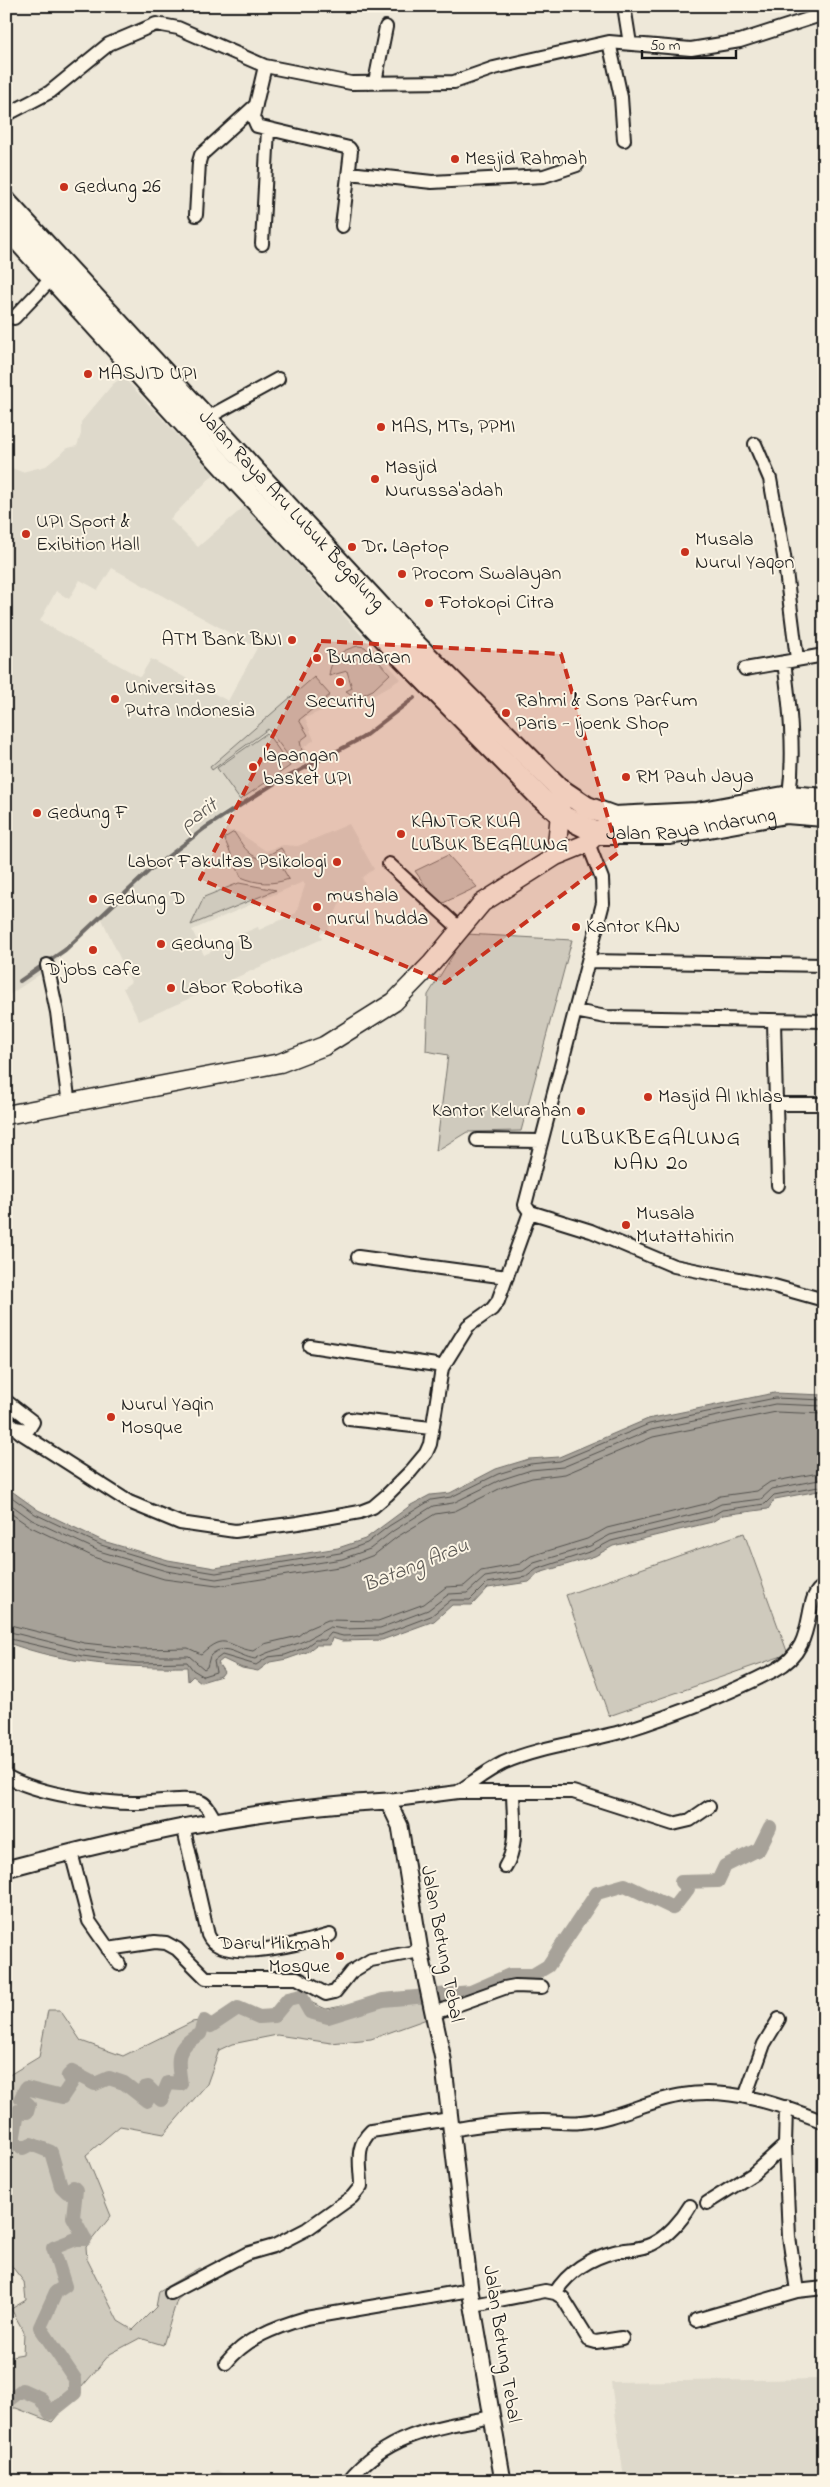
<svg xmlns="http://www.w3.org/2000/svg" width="830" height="2487" viewBox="0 0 830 2487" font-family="'Indie Flower',sans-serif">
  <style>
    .built { fill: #ded9cb; fill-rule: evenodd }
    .green { fill: #cfcabd; stroke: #76736c }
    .water { fill: #a7a299; stroke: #6f6c67 }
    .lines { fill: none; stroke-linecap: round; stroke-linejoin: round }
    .shore { stroke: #54524e; stroke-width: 1 }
    .stream { stroke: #6f6c67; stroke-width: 4 }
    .canal { stroke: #a7a299; stroke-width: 14 }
    .minor-casing { stroke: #1c1c1c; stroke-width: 16 }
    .tertiary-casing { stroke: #1c1c1c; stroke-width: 19 }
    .secondary-casing { stroke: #1c1c1c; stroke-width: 21 }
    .primary-casing { stroke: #1c1c1c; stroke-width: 24 }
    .minor { stroke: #fcf5e5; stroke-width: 12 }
    .tertiary { stroke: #fcf5e5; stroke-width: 15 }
    .secondary { stroke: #fcf5e5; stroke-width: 18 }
    .primary { stroke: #fcf5e5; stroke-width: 20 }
    .marked { fill: #c8321e; fill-opacity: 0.2; stroke: #c8321e; stroke-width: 4; stroke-dasharray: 10 6; stroke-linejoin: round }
    .poi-dot { fill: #c8321e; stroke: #fcf5e5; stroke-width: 2 }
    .labels { text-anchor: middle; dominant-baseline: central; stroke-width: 4; stroke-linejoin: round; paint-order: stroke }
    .poi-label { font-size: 20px; fill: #1c1c1c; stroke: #fcf5e5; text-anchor: start }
    .street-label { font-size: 20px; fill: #1c1c1c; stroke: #fcf5e5 }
    .water-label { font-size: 21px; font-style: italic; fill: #5b5854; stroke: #fcf5e5 }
    .quarter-label { font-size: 22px; letter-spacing: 1px; fill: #1c1c1c; stroke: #fcf5e5 }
  </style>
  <rect width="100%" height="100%" fill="#eee8d9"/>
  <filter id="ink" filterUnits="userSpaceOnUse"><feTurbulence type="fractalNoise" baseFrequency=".02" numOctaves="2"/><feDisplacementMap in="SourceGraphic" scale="10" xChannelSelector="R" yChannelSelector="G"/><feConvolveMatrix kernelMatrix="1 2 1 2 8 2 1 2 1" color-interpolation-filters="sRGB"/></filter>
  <g filter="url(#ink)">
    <!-- built -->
    <path class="built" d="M 123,377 L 214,474 L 170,519 L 198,547 L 245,506 L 401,679 L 355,707 L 344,701 L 305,718 L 314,740 L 304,747 L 315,761 L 283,775 L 220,815 L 229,831 L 238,832 L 266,851 L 283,845 L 298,846 L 349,824 L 374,869 L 362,878 L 366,886 L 342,898 L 328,930 L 320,934 L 322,939 L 139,1021 L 123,988 L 131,982 L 101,917 L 65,949 L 54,965 L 6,997 L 6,466 L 22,472 L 46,466 L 68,448 L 77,446 L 81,434 L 81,422 L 113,384 ZM 112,568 L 257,648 L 228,701 L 151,659 L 140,677 L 40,621 L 56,591 L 69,599 L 80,580 L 98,590 ZM 335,658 L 373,690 L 347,691 L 352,688 L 347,671 L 330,675 ZM 313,677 L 329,695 L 298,720 L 300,741 L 290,758 L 268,729 L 211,770 ZM 303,882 L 305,885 L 296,913 L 259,930 L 258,927 L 241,934 L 242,937 L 204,955 L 192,930 ZM 239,883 L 275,890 L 192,924 L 203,897 Z
      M 824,2379 L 824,2481 L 625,2481 L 624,2479 L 611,2382 Z
      M 218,2470 L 233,2481 L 195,2481 Z"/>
    <!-- green -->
    <path class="green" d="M 358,646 L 365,647 L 390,674 L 373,690 L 356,698 L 346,691 L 352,688 L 347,671 L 329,676 C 331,657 341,650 358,646 Z
      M 314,677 L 330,695 L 299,720 L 308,735 L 300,741 L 302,751 L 290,758 L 268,729 L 212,770 L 210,767 Z
      M 267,733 L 290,766 L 240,800 L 217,768 Z
      M 234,832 C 242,844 247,855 261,859 L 281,848 L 292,865 L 283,869 L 289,879 C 272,885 257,884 241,877 L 224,838 Z
      M 448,855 L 477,887 L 439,905 L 415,871 Z
      M 239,883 L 276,890 L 191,925 L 204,897 Z
      M 466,934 L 572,940 L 521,1131 L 467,1132 L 436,1151 L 448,1055 L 426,1051 L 428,995 Z
      M 744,1533 L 788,1654 L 609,1716 L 566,1595 Z
      M 437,1989 L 438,2015 L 371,2039 L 331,2043 L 277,2035 L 232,2044 L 219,2050 L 207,2084 L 164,2134 L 120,2126 L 86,2155 L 111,2216 L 86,2247 L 87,2259 L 118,2321 L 133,2330 L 156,2307 L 159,2291 L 199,2268 L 211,2273 L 177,2300 L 163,2345 L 140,2338 L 110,2354 L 52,2422 L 16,2408 L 6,2408 L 6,2357 L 23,2354 L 24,2332 L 11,2309 L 26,2300 L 24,2282 L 10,2264 L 6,2265 L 6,2077 L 39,2057 L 48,2010 L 60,2010 L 81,2041 L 123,2056 L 192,2022 L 283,2009 L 292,1994 L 326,2009 Z"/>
    <!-- water -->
    <path class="water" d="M 774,1393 L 824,1395 L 824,1490 L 775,1499 L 768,1509 L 723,1515 L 712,1522 L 613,1546 L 595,1556 L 539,1573 L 529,1582 L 488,1588 L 472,1605 L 452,1605 L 434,1621 L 382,1640 L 342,1641 L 332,1638 L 330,1645 L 316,1645 L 307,1652 L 287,1659 L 270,1662 L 258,1671 L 242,1668 L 223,1659 L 218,1663 L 224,1672 L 221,1676 L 201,1682 L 193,1676 L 188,1681 L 187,1667 C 126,1668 64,1664 6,1642 L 6,1487 L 38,1510 L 103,1541 L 168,1560 L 215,1568 L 338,1548 L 365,1539 L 411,1505 L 430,1495 L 450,1493 L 496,1469 L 529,1459 L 559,1457 L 648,1419 Z"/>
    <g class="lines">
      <!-- shore -->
      <path class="shore" d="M 6,1493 L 35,1514 L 101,1545 L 167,1565 L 216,1573 L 340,1553 L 367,1543 L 389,1526 L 431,1500 L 451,1497 L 498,1474 L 530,1464 L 560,1461 L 649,1424 L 775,1398 L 824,1400
        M 6,1501 L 32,1520 L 99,1551 L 166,1571 L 216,1579 L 342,1559 L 370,1549 L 393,1531 L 433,1506 L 453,1503 L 500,1480 L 531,1470 L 563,1467 L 651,1430 L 775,1404 L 824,1406
        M 6,1510 L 29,1526 L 96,1558 L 164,1579 L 217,1586 L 345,1566 L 374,1555 L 397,1537 L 435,1514 L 455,1511 L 503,1487 L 532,1478 L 565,1474 L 653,1437 L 776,1412 L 824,1414
        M 6,1624 L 84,1643 L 139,1649 L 188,1648 L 201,1654 C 226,1631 227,1647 253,1651 L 264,1644 L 298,1636 L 307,1629 L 328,1620 L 378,1621 L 424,1604 L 446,1587 L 464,1586 L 481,1571 L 520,1564 L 531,1556 L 587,1539 L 607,1528 L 705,1504 L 720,1496 L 757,1491 L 770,1482 L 824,1472
        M 6,1631 L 83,1650 L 138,1656 L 189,1656 L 204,1669 L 207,1667 L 210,1656 C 225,1641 237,1656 255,1659 C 269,1650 283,1649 299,1643 C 310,1639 320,1632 330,1627 L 344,1629 L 380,1628 L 428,1610 L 449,1594 L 467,1593 L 485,1577 L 523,1571 L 534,1563 L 590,1546 L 610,1535 L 707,1511 L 721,1504 L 761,1499 L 772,1489 L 824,1479
        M 6,1638 L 82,1656 L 138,1663 L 187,1662 L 193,1670 L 203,1676 L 216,1672 L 214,1661 L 222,1655 L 256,1665 L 268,1657 L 285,1655 L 304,1648 L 315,1640 L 325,1640 L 331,1633 L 343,1636 L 381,1635 L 431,1616 L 451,1600 L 470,1600 L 487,1583 L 526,1577 L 537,1569 L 592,1551 L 611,1541 L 710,1517 L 722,1510 L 765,1504 L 774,1495 L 824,1486"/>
      <!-- stream -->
      <path class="stream" d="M 20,981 L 65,950 L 149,871 L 205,828 L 272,785 L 362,738 L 414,698"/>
      <!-- canal -->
      <path class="canal" d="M 6,2402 L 22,2390 L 40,2398 L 50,2413 L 75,2393 L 75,2379 L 40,2327 L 56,2292 L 65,2286 L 53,2248 L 76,2239 L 85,2239 L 73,2217 L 76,2190 L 73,2187 L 67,2192 L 61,2186 L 51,2152 L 31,2144 L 23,2148 L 13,2142 L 18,2111 L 27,2112 L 29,2105 L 21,2098 L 26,2088 L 62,2097 L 72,2082 L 68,2076 L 72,2072 L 95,2084 L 109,2078 L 124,2083 L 147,2101 L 144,2088 L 148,2087 L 161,2100 L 168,2083 L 181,2084 C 177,2059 175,2047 200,2034 L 204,2021 L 211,2026 L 238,2008 L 259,2017 L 274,2016 L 288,1999 L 301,1996 L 310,2012 L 328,2017 L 383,2000 L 471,1992 L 510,1975 L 533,1975 L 548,1966 L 597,1893 L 625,1885 L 673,1908 L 688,1889 L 681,1882 L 718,1881 L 725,1866 L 759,1849 L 770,1827"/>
      <!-- minor casing -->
      <g class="minor-casing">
        <path id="minor" d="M 624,6 L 630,44
          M 609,42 L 621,97 L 624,140
          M 265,66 L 253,117 L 257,126 L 349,148 L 351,151 L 342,226
          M 375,82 L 386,27
          M 6,115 L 50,92 L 109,44 L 156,24 L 178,28 L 265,66 L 351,83 L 454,82 L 494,68 L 609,42 L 691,49 L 740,41 L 824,14
          M 349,173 L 432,182 L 544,176 L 577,165
          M 196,215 L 199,162 L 201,155 L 256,105
          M 262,244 L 268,129
          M 14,318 L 53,277
          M 205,419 L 278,379
          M 755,444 L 770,479 L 784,556 L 797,659
          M 784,662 C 790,706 795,751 789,796
          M 745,669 L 824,655
          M 588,843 L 602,879 L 603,903 L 525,1205 L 530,1212 L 591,1231 L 674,1266 L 774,1286 L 824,1300
          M 389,864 L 460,929
          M 588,961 L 824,965
          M 47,965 L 57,1012 L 69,1105
          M 575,1011 L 606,1017 L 824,1021
          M 774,1021 L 778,1185
          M 778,1104 L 824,1104
          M 477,1140 L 541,1141
          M 358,1257 L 507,1277
          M 310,1346 L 436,1365 L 442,1368
          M 6,1401 L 33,1422 L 28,1430 L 15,1428
          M 349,1419 L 431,1428
          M 6,1420 L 21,1433 L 129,1502 L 180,1523 L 235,1531 L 298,1523 L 360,1512 L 373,1507 L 387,1495 L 411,1471 L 426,1453 L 430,1444 L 442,1368 L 468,1326 L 492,1309 L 498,1301 L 530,1212
          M 6,1776 C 37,1794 104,1804 140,1803 C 154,1802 189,1797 201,1802 C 208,1805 211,1814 215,1820
          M 458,1792 C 473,1782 487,1771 503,1763 C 538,1747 586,1742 624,1731 C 674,1715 728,1694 775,1670 C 821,1646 800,1597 824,1586
          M 388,1801 L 458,1792 L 573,1792 L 673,1824 L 690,1820 L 709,1807
          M 183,1825 L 208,1935 C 221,1966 306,1942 330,1935
          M 71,1852 L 89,1921 L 119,1964
          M 505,1867 C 519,1846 513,1816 513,1792
          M 108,1949 L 155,1942 L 166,1943 L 177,1949 L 206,1978 L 297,1978 L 326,1994 L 335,1992 L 351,1972 L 371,1960 L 420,1951
          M 434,2013 L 504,1988 L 515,1986 L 542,1987
          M 745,2097 L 764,2044 L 779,2019
          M 452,2130 C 482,2124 512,2121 543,2121 C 555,2121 568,2124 581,2122 C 617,2119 648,2100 683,2095 C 731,2087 781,2105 824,2122
          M 785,2145 L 786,2107
          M 707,2203 L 753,2174 L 785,2145 L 789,2237 L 797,2291
          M 171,2293 L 246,2254 L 274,2246 L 307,2229 L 352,2197 L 361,2186 C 361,2166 354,2147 371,2131 L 450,2119
          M 555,2293 C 568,2272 590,2258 614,2252 C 627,2249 640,2250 652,2244 C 667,2237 682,2220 690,2206
          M 474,2305 L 545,2291 L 555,2293 L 563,2298 L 589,2340 L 596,2342 L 622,2338
          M 696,2320 L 797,2291 L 824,2288
          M 226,2363 C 246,2338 275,2327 306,2318 L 470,2290
          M 348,2481 C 386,2434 437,2427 493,2417"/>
      </g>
      <!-- tertiary casing -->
      <g class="tertiary-casing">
        <path id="tertiary" d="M 6,1869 C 134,1835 256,1807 388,1801 L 400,1826 L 420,1951 L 443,2059 L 470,2290 L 503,2481"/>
      </g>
      <!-- secondary casing -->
      <g class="secondary-casing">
        <path id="secondary" d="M 556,856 L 561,802
          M 6,1115 L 280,1063 L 324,1046 L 394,1002 L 432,963 L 482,903 L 556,856 L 588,843 L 607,825"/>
      </g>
      <!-- primary casing -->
      <g class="primary-casing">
        <g id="primary">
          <path id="s1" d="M 6,202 L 413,642 L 560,789 L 587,807 L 614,817 L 697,813 L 789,796 L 824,799"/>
          <path id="s2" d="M 6,227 L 226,469 L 400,655 L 540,797 L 561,815 L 599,834 L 670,834 L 786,813 L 824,816"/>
        </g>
      </g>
      <!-- minor -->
      <use href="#minor" class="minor"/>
      <!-- tertiary -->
      <use href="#tertiary" class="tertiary"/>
      <!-- secondary -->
      <use href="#secondary" class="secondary"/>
      <!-- primary -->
      <use href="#primary" class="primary"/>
    </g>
  </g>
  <!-- marked area -->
  <path class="marked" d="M 321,641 L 561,654 L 618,853 L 445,983 L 200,879 Z"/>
  <!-- markers -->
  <g class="poi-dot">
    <circle cx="455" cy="159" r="5"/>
    <circle cx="64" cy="187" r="5"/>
    <circle cx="88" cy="374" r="5"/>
    <circle cx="381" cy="427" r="5"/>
    <circle cx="375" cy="479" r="5"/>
    <circle cx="26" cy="534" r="5"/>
    <circle cx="352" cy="547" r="5"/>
    <circle cx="685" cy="552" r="5"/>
    <circle cx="402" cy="574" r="5"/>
    <circle cx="429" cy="603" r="5"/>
    <circle cx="292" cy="640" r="5"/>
    <circle cx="317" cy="658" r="5"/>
    <circle cx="340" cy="682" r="5"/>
    <circle cx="115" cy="699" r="5"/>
    <circle cx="506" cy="713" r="5"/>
    <circle cx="253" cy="767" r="5"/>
    <circle cx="626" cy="777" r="5"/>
    <circle cx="37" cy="813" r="5"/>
    <circle cx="401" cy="834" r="5"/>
    <circle cx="337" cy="862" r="5"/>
    <circle cx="93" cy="899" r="5"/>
    <circle cx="317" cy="907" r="5"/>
    <circle cx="576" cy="927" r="5"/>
    <circle cx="161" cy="944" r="5"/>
    <circle cx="93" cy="950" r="5"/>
    <circle cx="171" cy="988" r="5"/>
    <circle cx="648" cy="1097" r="5"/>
    <circle cx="581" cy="1111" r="5"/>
    <circle cx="626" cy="1225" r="5"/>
    <circle cx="111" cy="1417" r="5"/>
    <circle cx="340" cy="1956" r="5"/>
  </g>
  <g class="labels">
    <!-- poi labels -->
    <g class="poi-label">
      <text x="465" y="159">Mesjid Rahmah</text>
      <text x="74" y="187">Gedung 26</text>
      <text x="98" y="374">MASJID UPI</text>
      <text x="391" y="427">MAS, MTs, PPMI</text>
      <text x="385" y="468">Masjid<tspan x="385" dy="23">Nurussa'adah</tspan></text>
      <text x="36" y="522">UPI Sport &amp;<tspan x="36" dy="23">Exibition Hall</tspan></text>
      <text x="695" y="540">Musala<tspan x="695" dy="23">Nurul Yaqon</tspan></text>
      <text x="362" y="547">Dr. Laptop</text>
      <text x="412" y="574">Procom Swalayan</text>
      <text x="439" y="603">Fotokopi Citra</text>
      <text x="282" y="640" text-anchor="end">ATM Bank BNI</text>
      <text x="327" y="658">Bundaran</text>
      <text x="125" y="688">Universitas<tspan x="125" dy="23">Putra Indonesia</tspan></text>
      <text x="516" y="701">Rahmi &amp; Sons Parfum<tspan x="516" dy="23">Paris - Ijoenk Shop</tspan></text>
      <text x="340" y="702" text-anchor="middle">Security</text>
      <text x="263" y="756">lapangan<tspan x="263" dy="23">basket UPI</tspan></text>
      <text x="636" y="777">RM Pauh Jaya</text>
      <text x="47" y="813">Gedung F</text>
      <text x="411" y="822">KANTOR KUA<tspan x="411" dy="23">LUBUK BEGALUNG</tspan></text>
      <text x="327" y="862" text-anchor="end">Labor Fakultas Psikologi</text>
      <text x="327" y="896">mushala<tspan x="327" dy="23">nurul hudda</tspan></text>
      <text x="103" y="899">Gedung D</text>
      <text x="586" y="927">Kantor KAN</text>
      <text x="171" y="944">Gedung B</text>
      <text x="93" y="970" text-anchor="middle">D'jobs cafe</text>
      <text x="181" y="988">Labor Robotika</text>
      <text x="658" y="1097">Masjid Al Ikhlas</text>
      <text x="571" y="1111" text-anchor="end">Kantor Kelurahan</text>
      <text x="636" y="1214">Musala<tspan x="636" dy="23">Mutattahirin</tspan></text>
      <text x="121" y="1405">Nurul Yaqin<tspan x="121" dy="23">Mosque</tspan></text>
      <text x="330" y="1944" text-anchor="end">Darul Hikmah<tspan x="330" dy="23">Mosque</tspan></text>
    </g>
    <!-- street labels -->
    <g class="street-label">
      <text stroke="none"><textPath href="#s1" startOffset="420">Jalan Raya Aru Lubuk Begalung</textPath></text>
      <text stroke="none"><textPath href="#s2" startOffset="944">Jalan Raya Indarung</textPath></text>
      <text transform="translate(441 1944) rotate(79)">Jalan Betung Tebal</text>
      <text transform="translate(501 2344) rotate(81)">Jalan Betung Tebal</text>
    </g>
    <!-- water labels -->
    <g class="water-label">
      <text transform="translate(199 815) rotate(-35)">parit</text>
      <text transform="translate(416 1566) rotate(-22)">Batang Arau</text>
    </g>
    <!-- quarter labels -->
    <g class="quarter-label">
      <text x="651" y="1139">LUBUKBEGALUNG<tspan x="651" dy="25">NAN 20</tspan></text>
    </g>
  </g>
  <!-- margin -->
  <rect width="830" height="2487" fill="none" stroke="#fcf5e5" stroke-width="25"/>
  <rect x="12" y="12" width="805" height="2462" fill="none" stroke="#1c1c1c" stroke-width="2" filter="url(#ink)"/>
  <!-- scale -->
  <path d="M642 50v8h94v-8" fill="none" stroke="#1c1c1c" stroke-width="2.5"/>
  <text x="650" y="50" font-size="15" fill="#1c1c1c" stroke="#fcf5e5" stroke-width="4" paint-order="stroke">50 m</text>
</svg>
